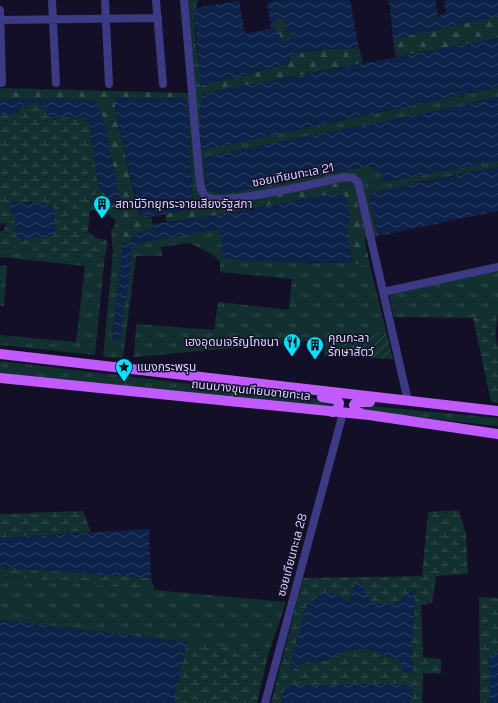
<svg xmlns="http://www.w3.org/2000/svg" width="498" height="703" viewBox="0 0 498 703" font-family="'Space Grotesk','Noto Sans Thai',sans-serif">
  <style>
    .grass { fill: url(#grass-tufts) }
    .forest { fill: url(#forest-firs) }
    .wetland { fill: url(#wetland-marsh); fill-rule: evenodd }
    .garden { fill: url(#garden-furrows) }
    .water { fill: url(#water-waves); fill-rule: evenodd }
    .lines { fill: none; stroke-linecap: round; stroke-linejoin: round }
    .minor { stroke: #3d3a85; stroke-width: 8 }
    .major { stroke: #c25bff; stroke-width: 10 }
    .labels { text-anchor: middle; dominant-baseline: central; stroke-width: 3; stroke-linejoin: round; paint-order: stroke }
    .street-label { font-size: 12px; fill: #d9d4ff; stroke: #130f26 }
    .poi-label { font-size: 12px; fill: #d9d4ff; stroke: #130f26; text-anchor: start }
  </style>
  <defs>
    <pattern id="grass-tufts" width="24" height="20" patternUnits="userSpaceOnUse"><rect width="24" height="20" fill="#12302f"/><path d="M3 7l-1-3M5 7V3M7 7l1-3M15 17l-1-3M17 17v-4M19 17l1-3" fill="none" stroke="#344d4e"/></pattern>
    <pattern id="forest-firs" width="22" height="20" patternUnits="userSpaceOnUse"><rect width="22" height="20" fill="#12302f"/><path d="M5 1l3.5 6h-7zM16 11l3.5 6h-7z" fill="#344d4e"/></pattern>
    <pattern id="wetland-marsh" width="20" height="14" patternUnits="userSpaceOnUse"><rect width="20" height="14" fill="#12302f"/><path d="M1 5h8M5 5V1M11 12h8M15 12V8" fill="none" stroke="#344d4e"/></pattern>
    <pattern id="garden-furrows" width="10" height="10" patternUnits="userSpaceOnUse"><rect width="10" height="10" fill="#12302f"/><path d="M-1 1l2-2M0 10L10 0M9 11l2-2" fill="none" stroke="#344d4e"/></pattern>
    <pattern id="water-waves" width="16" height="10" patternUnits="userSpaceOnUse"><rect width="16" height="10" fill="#0c2248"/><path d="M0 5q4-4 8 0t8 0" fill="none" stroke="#2f4163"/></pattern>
  </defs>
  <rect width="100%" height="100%" fill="#130f26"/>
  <!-- grass -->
  <path class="grass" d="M 182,0 L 198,0 C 188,28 202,65 202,95 C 202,114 199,131 202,150 L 498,87 L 498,97 L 436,111 L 204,157 L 206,190 L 223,194 L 368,166 L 382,173 L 384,182 L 498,161 L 498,167 L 419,182 L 369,199 L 378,236 L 364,239 L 353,183 L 348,181 L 193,208 L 188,109 L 185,98 L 190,93 Z
    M 116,221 L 117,244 L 123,244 L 112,341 L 119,340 L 131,261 L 130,246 L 142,242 L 219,229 L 308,263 L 345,263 L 370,266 L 387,334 L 134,357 L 136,324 L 214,330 L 218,302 L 289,310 L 292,279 L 220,272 L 220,262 L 212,254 L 189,243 L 161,247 L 162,256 L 136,256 L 123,358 L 103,357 L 113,252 L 111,232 Z
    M 0,248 L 105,254 L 95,355 L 0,345 L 0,335 L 76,342 L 85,266 L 0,257 Z
    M 0,266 L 7,266 L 4,306 L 0,306 Z
    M 498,271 L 498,313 L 473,318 L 394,317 L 389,294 Z
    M 0,361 L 333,401 L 334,407 L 0,374 Z
    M 361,405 L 498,418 L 498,426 L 395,415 L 359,409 Z
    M 0,576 L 286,602 L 269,652 L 0,620 Z"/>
  <!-- forest -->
  <path class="forest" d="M 498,16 L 498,38 L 396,57 L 393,39 Z
    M 280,18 L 284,19 L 287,33 L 293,34 L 293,38 L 290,41 L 284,42 L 281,40 L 279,33 L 276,31 L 274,25 L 276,20 Z
    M 359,48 L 363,63 L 202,94 L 201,86 L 290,63 L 289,55 L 325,49 Z
    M 0,88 L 190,93 L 185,98 L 115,99 L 115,109 L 139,215 L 151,217 L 154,228 L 138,233 L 127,243 L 117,244 L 116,221 L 100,207 L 93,197 L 99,188 L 121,212 L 120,198 L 101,111 L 82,99 L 0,99 Z
    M 348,181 L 353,183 L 370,266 L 345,263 L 353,261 L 347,238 L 349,214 L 327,195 L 212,216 L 167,222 L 165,214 Z"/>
  <!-- wetland -->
  <path class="wetland" d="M 33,102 L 42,105 L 48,116 L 88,118 L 99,188 L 93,197 L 105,211 L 90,211 L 88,232 L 96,238 L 106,240 L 108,245 L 105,254 L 0,248 L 0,232 L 4,230 L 7,222 L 0,225 L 0,114 L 17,114 L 21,106 ZM 13,202 L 32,202 L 47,238 L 16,236 L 15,216 Z
    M 498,313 L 495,336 L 498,347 L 498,403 L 491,401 L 473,318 Z
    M 459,510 L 466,535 L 468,574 L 436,576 L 432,603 L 421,605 L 423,657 L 441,659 L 441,674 L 423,673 L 422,703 L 409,703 L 413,697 L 285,689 L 281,703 L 271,703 L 303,578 L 422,576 L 428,512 ZM 355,583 L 364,590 L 371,603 L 393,606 L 415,588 L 411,644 L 413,671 L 400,658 L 392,659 C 377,651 363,646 345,651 C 341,652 337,657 332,658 C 315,664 308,658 292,670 L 339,596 L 349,603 Z
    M 83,511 L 91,532 L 0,538 L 0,514 Z
    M 0,567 L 151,578 L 154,590 L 0,576 Z
    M 479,597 L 498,598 L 498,653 L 496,653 L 489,703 L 480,703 Z
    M 187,642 L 269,652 L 257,703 L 175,703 L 175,691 Z"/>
  <!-- garden -->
  <path class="garden" d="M 387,334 L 393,359 L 324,355 L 325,339 Z"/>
  <!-- water -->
  <path class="water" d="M 277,0 L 350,0 L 359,48 L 325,49 L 289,55 L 290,63 L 201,86 L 194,13 L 195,8 L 239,1 L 245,34 L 271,28 L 267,3 ZM 280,18 L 284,19 L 287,33 L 293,34 L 293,38 L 290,41 L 284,42 L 281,40 L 279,33 L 276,31 L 274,25 L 276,20 Z
    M 389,0 L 435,0 L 438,16 L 446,12 L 444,0 L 498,0 L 498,16 L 393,39 Z
    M 498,38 L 498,87 L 202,150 L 199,135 L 202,94 Z
    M 498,97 L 498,161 L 384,182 L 382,173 L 368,166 L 223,194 L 206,190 L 204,157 L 436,111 Z
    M 115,98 L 185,98 L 188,109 L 193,208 L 151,217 L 140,215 L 115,109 Z
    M 0,99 L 82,99 L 95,101 L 101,111 L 120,198 L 122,212 L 99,188 L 88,118 L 48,116 L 42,105 L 33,102 L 21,106 L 17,114 L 0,114 Z
    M 498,167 L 498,211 L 378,236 L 369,199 L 373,192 Z
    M 345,194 L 349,214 L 347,238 L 353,261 L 345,263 L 244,261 L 224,258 L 219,229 L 142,242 L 131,246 L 132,261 L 119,340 L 112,342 L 123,244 L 127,243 L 138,233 L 154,228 L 153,224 L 212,216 L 327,195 Z
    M 13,202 L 47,204 L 55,209 L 55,235 C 44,239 34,237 23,240 L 16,236 L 15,216 L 10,210 L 10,204 Z
    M 149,529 L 151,578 L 0,567 L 0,538 Z
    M 361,581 L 372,603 L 392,606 L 415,588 L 415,610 L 411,644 L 413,671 L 404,674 L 399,658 L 392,659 C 378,651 362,646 345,651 C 340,652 337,657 332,658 C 314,663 307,659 291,671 L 292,657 L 307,604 L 326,592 L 339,596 L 349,603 L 355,583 Z
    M 0,620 L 187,642 L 175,691 L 175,703 L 0,703 Z
    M 496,653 L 498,653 L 498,703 L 489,703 L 490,693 L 488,658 Z
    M 406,684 L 412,687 L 413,697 L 409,703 L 281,703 L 285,689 L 293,685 Z"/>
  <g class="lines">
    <!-- minor -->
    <path class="minor" d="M 52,0 L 56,83
      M 105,0 L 109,84
      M 156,0 L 163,84
      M 184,0 L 199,175 C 200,182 200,193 207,197 C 220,206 323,182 344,177 L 353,178 L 358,182 L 408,401
      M 0,10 L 2,83
      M 0,20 L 158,18
      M 383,292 L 498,267
      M 265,703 L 343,413"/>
    <!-- major -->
    <path class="major" d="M 0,354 L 498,411
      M 0,378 L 369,415 L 498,434
      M 322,397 L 335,399 L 339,403 L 338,409 L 332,412
      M 363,414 L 356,411 L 354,405 L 356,402 L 370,402"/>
  </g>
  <!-- icons -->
  <defs>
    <g id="building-pin" transform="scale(0.9)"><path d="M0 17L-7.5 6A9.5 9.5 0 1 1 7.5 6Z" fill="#00e5ff" stroke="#130f26"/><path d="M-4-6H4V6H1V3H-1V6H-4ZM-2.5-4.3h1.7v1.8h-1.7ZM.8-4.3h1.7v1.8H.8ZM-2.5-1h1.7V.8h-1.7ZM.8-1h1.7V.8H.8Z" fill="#111"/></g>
    <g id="restaurant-pin" transform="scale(0.9)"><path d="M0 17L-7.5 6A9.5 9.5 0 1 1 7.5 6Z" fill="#00e5ff" stroke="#130f26"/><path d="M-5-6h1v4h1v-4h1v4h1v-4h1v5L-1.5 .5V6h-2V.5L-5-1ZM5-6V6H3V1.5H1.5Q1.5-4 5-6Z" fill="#111"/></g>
    <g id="sight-pin" transform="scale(0.9)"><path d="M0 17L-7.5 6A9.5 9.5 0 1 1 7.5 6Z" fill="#00e5ff" stroke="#130f26"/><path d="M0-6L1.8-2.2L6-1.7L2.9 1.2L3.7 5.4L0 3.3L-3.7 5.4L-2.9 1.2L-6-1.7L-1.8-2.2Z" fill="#111"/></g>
  </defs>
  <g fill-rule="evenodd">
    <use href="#building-pin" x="102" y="204"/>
    <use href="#restaurant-pin" x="292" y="342"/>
    <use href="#building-pin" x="315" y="345"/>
    <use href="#sight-pin" x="124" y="367"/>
  </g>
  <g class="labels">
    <!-- street labels -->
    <g class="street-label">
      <text transform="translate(293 175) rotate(-11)">ซอยเทียนทะเล 21</text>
      <text transform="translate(251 390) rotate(6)">ถนนบางขุนเทียนชายทะเล</text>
      <text transform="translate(292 555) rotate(-75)">ซอยเทียนทะเล 28</text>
    </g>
    <!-- poi labels -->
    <g class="poi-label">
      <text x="115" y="204">สถานีวิทยุกระจายเสียงรัฐสภา</text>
      <text x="328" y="338">คุณกะลา<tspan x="328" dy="14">รักษาสัตว์</tspan></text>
      <text x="279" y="342" text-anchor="end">เฮงอุดมเจริญโภชนา</text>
      <text x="137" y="367">แมงกระพรุน</text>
    </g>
  </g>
</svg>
